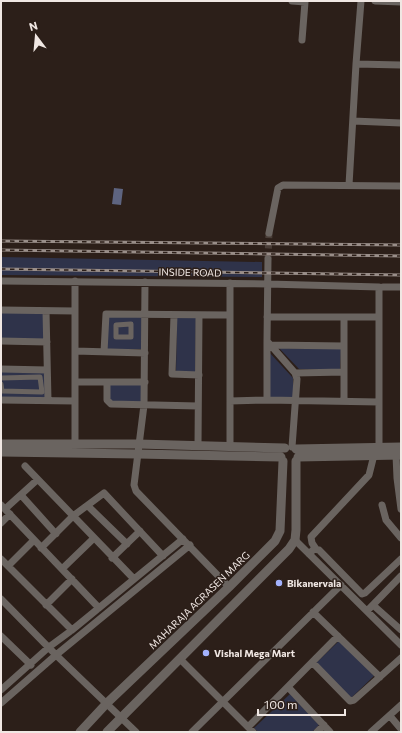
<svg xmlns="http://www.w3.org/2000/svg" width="402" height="733" viewBox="0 0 402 733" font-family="Commissioner,sans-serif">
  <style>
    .green { fill: #2f334a }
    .water { fill: #5e6480 }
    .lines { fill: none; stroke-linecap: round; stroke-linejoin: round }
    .minor-tunnel { stroke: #493d37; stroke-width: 7; stroke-dasharray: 7 3.5; stroke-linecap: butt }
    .pedestrian { stroke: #6a6460; stroke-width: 5 }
    .minor { stroke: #6a6460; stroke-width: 7 }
    .tertiary { stroke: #6a6460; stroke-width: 9 }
    .rail-casing { stroke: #998e89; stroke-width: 3 }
    .rail { stroke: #2c1f19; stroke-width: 1.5; stroke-dasharray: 4.5; stroke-linecap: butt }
    .poi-dot { fill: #a3b2fd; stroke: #2c1f19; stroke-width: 1.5 }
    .labels { text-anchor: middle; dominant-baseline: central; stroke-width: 3; stroke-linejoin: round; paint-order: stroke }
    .street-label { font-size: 10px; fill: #f0e7e3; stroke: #2c1f19 }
    .poi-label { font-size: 10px; font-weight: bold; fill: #f0e7e3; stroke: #2c1f19; text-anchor: start }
  </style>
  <rect width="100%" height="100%" fill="#2c1f19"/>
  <!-- green -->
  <path class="green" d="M 1,257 L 262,262 L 262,277 L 1,275 Z
    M 1,313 L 44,313 L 44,339 L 1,339 Z
    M 108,315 L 142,316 L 141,349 L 107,349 Z
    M 177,315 L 196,315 L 195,373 L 176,373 Z
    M 279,348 L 341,349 L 340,370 L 299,369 Z
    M 269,352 L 293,378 L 293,398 L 270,398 Z
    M 1,372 L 45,372 L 45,398 L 1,398 Z
    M 109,384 L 142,384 L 142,404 L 109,403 Z
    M 340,640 L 374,676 L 351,698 L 316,663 Z
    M 290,694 L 319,725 L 312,732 L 258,732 L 254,728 Z"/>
  <!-- water -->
  <path class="water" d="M 114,188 L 123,189 L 121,205 L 112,204 Z"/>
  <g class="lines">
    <!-- minor-tunnel -->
    <path class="minor-tunnel" d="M 268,259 L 269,233"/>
    <!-- pedestrian -->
    <path class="pedestrian" d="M 131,324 L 131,337 L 116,337 L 116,325 Z
      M 1,378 L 40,377 L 42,392 L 2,391 L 1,384"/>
    <!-- minor -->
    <path class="minor" d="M 292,1 L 305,2 L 302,40
      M 375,1 L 401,2
      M 356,64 L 401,65
      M 353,121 L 401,123
      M 349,185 L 356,64 L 361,1
      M 269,233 L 278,188 L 283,185 L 401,186
      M 268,259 L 267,341 L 295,373 L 297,379 L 292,447
      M 1,281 L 268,284 L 379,287 L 379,447
      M 75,281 L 75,445
      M 145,282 L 144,405 L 134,485 L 136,491 L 229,587
      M 230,283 L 230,446
      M 383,287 L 401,287
      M 1,310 L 75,311
      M 46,311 L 48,400
      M 174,315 L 172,374 L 199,375
      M 267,317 L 379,317
      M 344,317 L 344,401
      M 1,341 L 47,342
      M 267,341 L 267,400
      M 270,345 L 344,346
      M 75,351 L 145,353
      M 104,352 L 106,314 L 230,315
      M 1,369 L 47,370
      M 295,373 L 344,372
      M 75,382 L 145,382
      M 107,382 L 107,400 L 111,404 L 198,406
      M 1,400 L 75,401
      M 230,401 L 267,400 L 379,402
      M 198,446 L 199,315
      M 396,455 L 397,478 L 401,478
      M 25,466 L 134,579
      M 397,478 L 401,509
      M 21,495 L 56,534
      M 1,505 L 99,608
      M 382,505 L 386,520 L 401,538
      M 90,508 L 127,544
      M 5,509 L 37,480
      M 1,523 L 10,514
      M 295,540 L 401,645
      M 41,548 L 73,516 L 104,493 L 163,556
      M 316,549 L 312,543 L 311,537 L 369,475 L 374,455
      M 309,554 L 314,549 L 319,550 L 362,594 L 365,593 L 401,559
      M 112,558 L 140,531
      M 1,559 L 72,630
      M 8,566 L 34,540
      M 62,569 L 94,538
      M 1,599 L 56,655 L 136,732
      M 46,605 L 72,579
      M 373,605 L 401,630
      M 367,611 L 401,576
      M 313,612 L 380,677
      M 1,636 L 31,665
      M 180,659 L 253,732
      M 313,663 L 350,701 L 354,700 L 401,658
      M 288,687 L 330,732
      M 1,690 L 49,647 L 72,630 L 183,539
      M 1,703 L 56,655 L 190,545
      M 390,716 L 401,729
      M 248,727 L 338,636
      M 192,732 L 341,585
      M 317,732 L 324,725
      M 371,732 L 401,705"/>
    <!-- tertiary -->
    <path class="tertiary" d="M 1,444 L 138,444 L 285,448
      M 296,449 L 401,447
      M 1,452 L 138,454 L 281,457
      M 298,457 L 401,455
      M 80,732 L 107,703 L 229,587 L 275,541 L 280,531 L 283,461
      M 107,732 L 289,549 L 295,540 L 296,530 L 296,461"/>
    <!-- rail casing -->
    <g class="rail-casing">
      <path id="rail" d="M 1,241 L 401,245
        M 1,250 L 401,256
        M 1,269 L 401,275"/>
    </g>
    <!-- rail -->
    <use href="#rail" class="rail"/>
  </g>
  <!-- markers -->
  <g class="poi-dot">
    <circle cx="279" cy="583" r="4"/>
    <circle cx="206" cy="653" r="4"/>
  </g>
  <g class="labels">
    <!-- street labels -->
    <g class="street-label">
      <text transform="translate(190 272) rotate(1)">INSIDE ROAD</text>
      <text transform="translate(199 600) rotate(-44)">MAHARAJA AGRASEN MARG</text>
    </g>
    <!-- poi labels -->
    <g class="poi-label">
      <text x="287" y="583">Bikanervala</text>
      <text x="214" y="653">Vishal Mega Mart</text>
    </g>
  </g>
  <!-- border -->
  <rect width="402" height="733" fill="none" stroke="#f0e7e3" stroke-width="4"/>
  <!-- north arrow -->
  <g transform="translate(36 36) rotate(344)" stroke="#2c1f19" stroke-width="3" paint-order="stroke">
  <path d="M0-3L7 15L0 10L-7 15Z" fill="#f0e7e3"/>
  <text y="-6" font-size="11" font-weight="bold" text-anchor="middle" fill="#f0e7e3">N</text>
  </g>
  <!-- scale -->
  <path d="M258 709v6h87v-6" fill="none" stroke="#f0e7e3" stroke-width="2"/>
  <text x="264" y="709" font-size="12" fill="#f0e7e3" stroke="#2c1f19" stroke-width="3" paint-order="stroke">100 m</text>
</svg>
